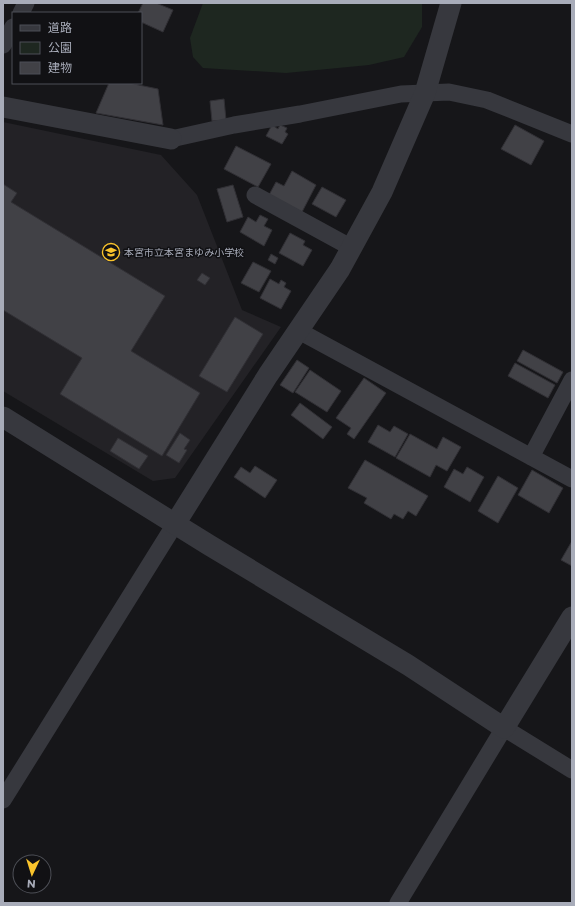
<svg xmlns="http://www.w3.org/2000/svg" width="575" height="906" viewBox="0 0 575 906" font-family="Montserrat,'Noto Sans JP',sans-serif">
  <style>
    .built { fill: #232226 }
    .green { fill: #1e2720 }
    .building { fill: #414146; stroke: #313035 }
    .lines { fill: none; stroke-linecap: round; stroke-linejoin: round }
    .minor { stroke: #37383e; stroke-width: 17 }
    .tertiary { stroke: #37383e; stroke-width: 21 }
    .labels { text-anchor: middle; dominant-baseline: central; stroke-width: 3; stroke-linejoin: round; paint-order: stroke }
    .poi-label { font-size: 10px; fill: #a8acb9; stroke: #111114; text-anchor: start }
  </style>
  <rect width="100%" height="100%" fill="#161619"/>
  <!-- built -->
  <path class="built" d="M 3,122 L 161,155 L 197,195 L 242,310 L 281,327 L 175,478 L 153,481 L 3,391 Z"/>
  <!-- green -->
  <path class="green" d="M 203,3 L 422,3 L 422,27 L 404,57 L 369,65 L 286,73 L 203,68 L 193,57 L 190,38 Z"/>
  <!-- building -->
  <path class="building" d="M 143,3 L 156,3 L 173,10 L 163,32 L 141,22 L 141,13 L 138,13 Z
    M 109,83 L 129,83 L 158,89 L 163,125 L 96,113 Z
    M 224,99 L 226,120 L 212,121 L 210,101 Z
    M 272,125 L 278,129 L 280,125 L 287,128 L 285,132 L 288,134 L 282,144 L 266,136 Z
    M 515,125 L 544,141 L 531,165 L 501,149 Z
    M 236,146 L 271,164 L 258,187 L 224,169 Z
    M 292,171 L 316,185 L 302,212 L 269,195 L 276,182 L 284,186 Z
    M 3,184 L 17,193 L 11,202 L 165,296 L 131,351 L 200,393 L 162,456 L 60,394 L 82,358 L 3,310 Z
    M 233,185 L 243,217 L 227,222 L 217,189 Z
    M 322,187 L 346,200 L 336,217 L 312,204 Z
    M 260,215 L 268,219 L 264,226 L 272,230 L 264,246 L 240,232 L 248,217 L 256,222 Z
    M 290,233 L 305,241 L 303,245 L 312,250 L 303,266 L 279,253 Z
    M 271,254 L 278,258 L 275,264 L 268,260 Z
    M 253,262 L 271,271 L 259,292 L 241,283 Z
    M 202,273 L 210,278 L 205,285 L 197,280 Z
    M 270,279 L 279,284 L 281,280 L 286,283 L 284,287 L 291,291 L 281,309 L 260,298 Z
    M 235,317 L 263,334 L 227,392 L 199,376 Z
    M 523,350 L 563,372 L 557,383 L 517,361 Z
    M 297,360 L 309,368 L 293,393 L 280,385 Z
    M 515,363 L 555,385 L 548,398 L 508,376 Z
    M 310,370 L 341,391 L 327,412 L 295,392 Z
    M 364,378 L 386,393 L 354,439 L 347,434 L 351,428 L 336,418 Z
    M 300,403 L 332,427 L 323,439 L 291,415 Z
    M 378,425 L 390,432 L 394,426 L 408,434 L 395,457 L 368,442 Z
    M 180,433 L 190,440 L 184,449 L 187,450 L 179,463 L 166,455 Z
    M 410,434 L 437,449 L 443,437 L 461,447 L 447,471 L 436,465 L 430,477 L 396,458 Z
    M 118,438 L 148,456 L 139,469 L 110,451 Z
    M 365,460 L 428,496 L 416,516 L 408,511 L 403,519 L 394,514 L 391,519 L 364,503 L 367,498 L 348,488 Z
    M 255,466 L 277,480 L 265,498 L 234,477 L 241,467 L 250,473 Z
    M 467,467 L 484,477 L 470,502 L 444,487 L 454,469 L 463,474 Z
    M 532,470 L 563,488 L 549,513 L 518,495 Z
    M 498,476 L 518,488 L 498,523 L 478,511 Z
    M 572,541 L 572,566 L 561,560 Z"/>
  <g class="lines">
    <!-- minor -->
    <path class="minor" d="M 21,13 L 26,3
      M 3,45 L 13,27
      M 171,139 L 234,125 L 300,114 L 401,94 L 449,92 L 487,100 L 572,134
      M 255,195 L 352,248
      M 299,331 L 572,479
      M 531,457 L 572,380
      M 3,800 L 175,524
      M 398,903 L 504,728 L 572,770"/>
    <!-- tertiary -->
    <path class="tertiary" d="M 3,107 L 171,139
      M 3,417 L 209,545 L 408,665 L 504,728 L 572,617
      M 175,524 L 268,375 L 340,269 L 382,192 L 425,93 L 451,3"/>
  </g>
  <!-- icons -->
  <defs>
    <g id="school-ring" transform="scale(0.9)"><circle r="9.5" fill="#111114" stroke="#fac42c" stroke-width="1.5"/><path d="M0-5L7-2L0 1L-7-2ZM-4 1L0 2.5L4 1V4Q0 6-4 4Z" fill="#fac42c"/></g>
  </defs>
  <g fill-rule="evenodd">
    <use href="#school-ring" x="111" y="252"/>
  </g>
  <g class="labels">
    <!-- poi labels -->
    <g class="poi-label">
      <text x="124" y="252">本宮市立本宮まゆみ小学校</text>
    </g>
  </g>
  <!-- border -->
  <rect width="575" height="906" fill="none" stroke="#a8acb9" stroke-width="8"/>
  <!-- legend -->
  <rect x="12" y="12" width="130" height="72" fill="#111114" stroke="#4d4f56"/>
  <rect x="20" y="25" width="20" height="6" fill="#37383e" stroke="#4d4f56"/>
  <text x="48" y="32" font-size="12" fill="#a8acb9">道路</text>
  <rect x="20" y="42" width="20" height="12" fill="#1e2720" stroke="#4d4f56"/>
  <text x="48" y="52" font-size="12" fill="#a8acb9">公園</text>
  <rect x="20" y="62" width="20" height="12" fill="#414146" stroke="#4d4f56"/>
  <text x="48" y="72" font-size="12" fill="#a8acb9">建物</text>
  <!-- north arrow -->
  <g transform="translate(32 874) rotate(184)"><circle r="19" fill="#111114" stroke="#4d4f56"/>
  <path d="M0-3L7 15L0 10L-7 15Z" fill="#fac42c"/>
  <text y="-6" font-size="11" font-weight="bold" text-anchor="middle" fill="#a8acb9">N</text>
  </g>
</svg>
